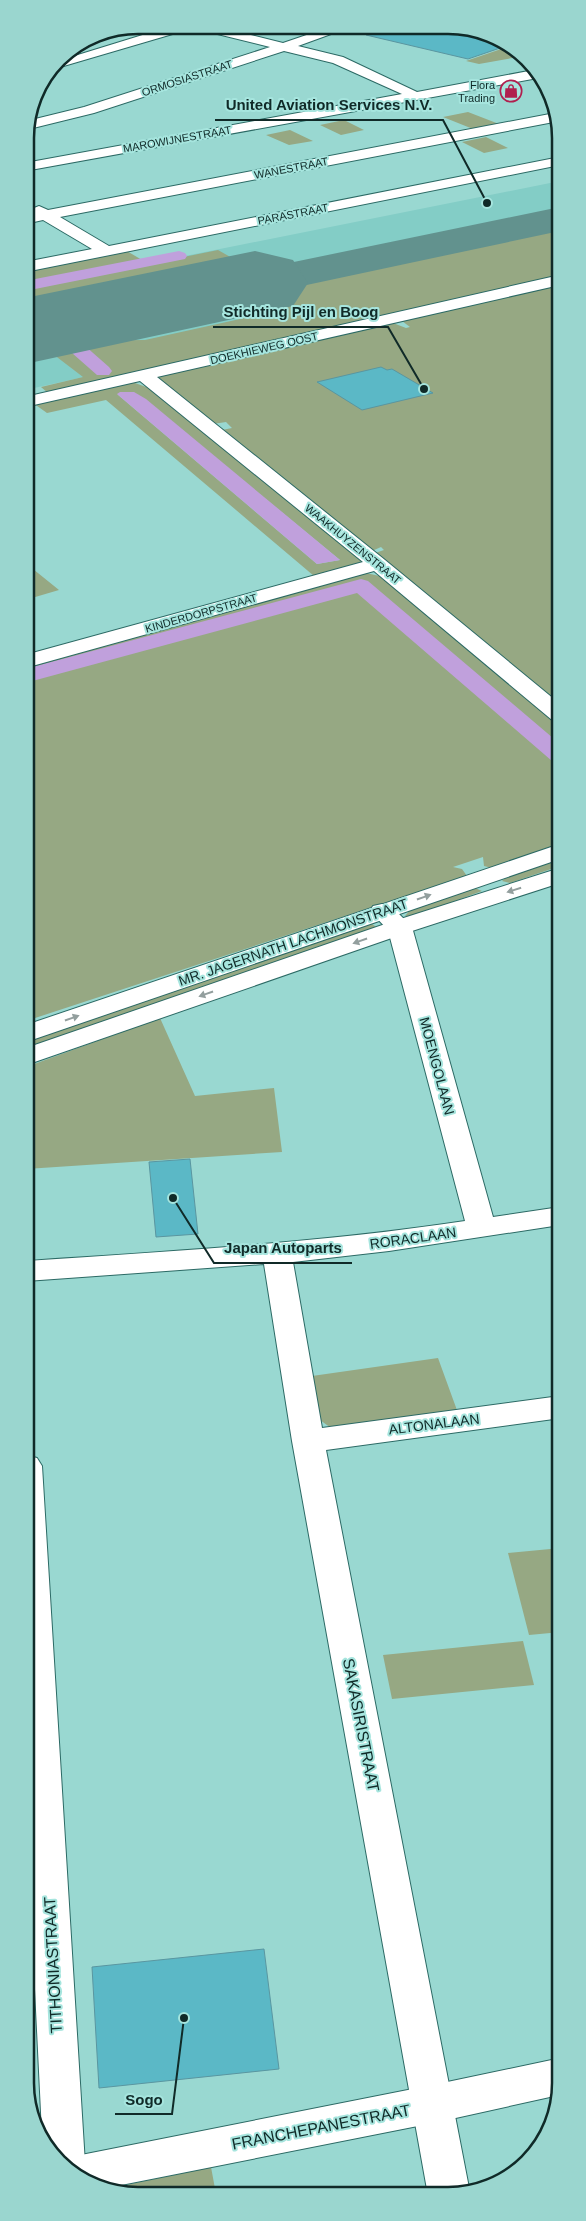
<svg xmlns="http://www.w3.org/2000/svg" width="586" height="2221" viewBox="0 0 586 2221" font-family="Helvetica,sans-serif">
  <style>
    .built { fill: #83cdc6 }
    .green { fill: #96a883; fill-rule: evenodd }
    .water { fill: #c0a0dc }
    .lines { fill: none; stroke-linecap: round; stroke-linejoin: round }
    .canal { fill: #c0a0dc; fill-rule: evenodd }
    .taxiway { fill: #62928e; fill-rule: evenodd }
    .runway { fill: #62928e; fill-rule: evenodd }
    .building { fill: #5bb8c6; stroke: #5a96a0 }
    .minor-casing { stroke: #2c6a65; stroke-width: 2 }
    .tertiary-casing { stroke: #2c6a65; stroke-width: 2 }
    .secondary-casing { stroke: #2c6a65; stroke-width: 2 }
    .minor { fill: #fff; fill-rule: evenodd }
    .tertiary { fill: #fff; fill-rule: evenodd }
    .secondary { fill: #fff; fill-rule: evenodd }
    .oneway { fill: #939f9e }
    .labels { text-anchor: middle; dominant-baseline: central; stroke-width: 4; stroke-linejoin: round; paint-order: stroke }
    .far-street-label { font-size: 11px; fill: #102a28; stroke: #a6e5de }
    .far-poi-label { font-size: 11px; fill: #102a28; stroke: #a6e5de; text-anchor: end }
    .street-label { font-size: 14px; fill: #102a28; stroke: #a6e5de }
    .near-street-label { font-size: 16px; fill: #102a28; stroke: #a6e5de }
    .rim { fill: none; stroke: #102a28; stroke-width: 2.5 }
    .leader { fill: none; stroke: #102a28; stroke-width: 2 }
    .callout-dot { fill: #102a28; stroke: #a6e5de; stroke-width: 2 }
    .callout-label { font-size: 15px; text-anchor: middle; font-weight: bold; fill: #102a28; stroke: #a6e5de; stroke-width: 4; stroke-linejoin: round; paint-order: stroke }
  </style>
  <rect width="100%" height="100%" fill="#99d8d1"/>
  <!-- built -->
  <path class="built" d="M 560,181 L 560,272 L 25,390 L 25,288 Z"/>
  <!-- green -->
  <path class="green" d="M 507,47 L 524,56 L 479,64 L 466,61 Z
    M 468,112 L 499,124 L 473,129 L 443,117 Z
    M 344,120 L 364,130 L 341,135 L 320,125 Z
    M 290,130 L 313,141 L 289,145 L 266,135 Z
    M 486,137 L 508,148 L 484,153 L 462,142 Z
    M 560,226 L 560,277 L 48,393 L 41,387 L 83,377 L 49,351 L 25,356 L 25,342 L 33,341 L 145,340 L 240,319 L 254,315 L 262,309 L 262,299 L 256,292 L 278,285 Z
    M 125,250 L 149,264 L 218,250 L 248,267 L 25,313 L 25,270 Z
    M 555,286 L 560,288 L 560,706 L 372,554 L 384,550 L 381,547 L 372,551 L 217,431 L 232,428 L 226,422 L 213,424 L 156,379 L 161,375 L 393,323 L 406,328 L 410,327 L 402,321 Z
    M 121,383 L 135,383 L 149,388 L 361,560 L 361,563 L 314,576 L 106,400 L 47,413 L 33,403 ZM 117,394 L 168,419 L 340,560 L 317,564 Z
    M 33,569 L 59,590 L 25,600 L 25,571 Z
    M 366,573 L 384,577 L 560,724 L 560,845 L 492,868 L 484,866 L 483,857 L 453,867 L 462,869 L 467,876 L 26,1021 L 25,667 Z
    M 560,859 L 560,866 L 510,883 L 502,881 L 505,878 Z
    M 475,888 L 482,891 L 412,917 L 405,916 L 411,909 Z
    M 366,924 L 372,924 L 378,928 L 26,1050 L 26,1041 Z
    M 160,1018 L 195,1096 L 274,1088 L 282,1152 L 26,1169 L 26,1067 Z
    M 438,1358 L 458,1413 L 331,1428 L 320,1420 L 312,1376 Z
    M 561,1548 L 561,1632 L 529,1635 L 508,1553 Z
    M 523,1641 L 534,1685 L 392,1699 L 383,1655 Z
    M 211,2167 L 216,2194 L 115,2194 L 107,2189 Z"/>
  <!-- water -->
  <path class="water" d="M 120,392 L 134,392 L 146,399 L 340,560 L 317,564 L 117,394 Z"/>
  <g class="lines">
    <!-- canal -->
    <path class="canal" d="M 179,251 L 185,253 L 187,256 L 185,259 L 25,291 L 25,281 Z
      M 78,344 L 84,345 L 109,367 L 112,371 L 109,375 L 97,375 L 72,353 L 69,349 L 72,345 Z
      M 361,579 L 368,581 L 560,744 L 560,763 L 552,761 L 357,593 L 25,683 L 25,669 Z"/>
    <!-- taxiway -->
    <path class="taxiway" d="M 560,207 L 560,231 L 255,296 L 240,292 L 234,283 L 240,274 L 255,270 Z"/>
    <!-- runway -->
    <path class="runway" d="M 255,251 L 293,260 L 308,283 L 293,306 L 25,364 L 25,298 Z"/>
  </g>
  <!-- building -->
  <path class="building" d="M 367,27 L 471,27 L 506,46 L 468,59 L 366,35 Z
    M 381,367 L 387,370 L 392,369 L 433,393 L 362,410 L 317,382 Z
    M 190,1159 L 198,1234 L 156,1237 L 149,1162 Z
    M 264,1949 L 279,2069 L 99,2088 L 92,1967 Z"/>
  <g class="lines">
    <!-- minor casing -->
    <g class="minor-casing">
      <path id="minor" d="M 175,25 L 214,26 L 283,43 L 333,26 L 353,26 L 298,46 L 343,57 L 417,92 L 534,70 L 538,78 L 25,171 L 25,163 L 402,94 L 333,63 L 284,51 L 94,113 L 25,130 L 27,121 L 84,107 L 270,47 L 193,28 L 50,70 L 55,62 Z
        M 555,113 L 559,121 L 60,217 L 109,246 L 560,157 L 560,165 L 25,272 L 25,262 L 92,249 L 43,220 L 25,224 L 25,214 L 33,213 L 34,208 L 39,206 L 48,210 Z
        M 560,275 L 560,285 L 157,377 L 385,560 L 560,704 L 560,722 L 552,720 L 374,571 L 25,668 L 25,655 L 363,562 L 140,381 L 25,407 L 25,397 Z
        M 382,904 L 391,906 L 412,927 L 493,1217 L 560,1207 L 560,1225 L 389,1251 L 293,1262 L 322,1428 L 560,1396 L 561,1418 L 326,1450 L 470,2193 L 464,2195 L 428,2195 L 292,1441 L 264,1264 L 26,1281 L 26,1261 C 173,1251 319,1243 465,1221 L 388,930 L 370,911 L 373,906 Z
        M 26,1455 L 37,1458 L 42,1466 L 85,2164 L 81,2174 L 53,2158 L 42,2133 L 26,1804 Z"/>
    </g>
    <!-- tertiary casing -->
    <g class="tertiary-casing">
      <path id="tertiary" d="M 561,2058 L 559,2095 L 433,2123 L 106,2188 L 64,2164 L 66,2160 L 81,2155 L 433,2085 Z"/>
    </g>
    <!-- secondary casing -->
    <g class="secondary-casing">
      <path id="secondary" d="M 560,844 L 560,859 L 26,1042 L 26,1025 Z
        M 560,868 L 560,883 L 409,932 L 26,1065 L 26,1048 L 391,922 Z"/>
    </g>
    <!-- minor -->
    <use href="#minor" class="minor"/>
    <!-- tertiary -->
    <use href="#tertiary" class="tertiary"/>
    <!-- secondary -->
    <use href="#secondary" class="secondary"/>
  </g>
  <!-- one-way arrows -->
  <defs><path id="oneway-solid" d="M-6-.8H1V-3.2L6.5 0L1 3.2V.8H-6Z" transform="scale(1.25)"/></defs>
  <g class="oneway">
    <use href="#oneway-solid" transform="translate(514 890) rotate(162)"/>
    <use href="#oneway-solid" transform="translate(424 897) rotate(-19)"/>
    <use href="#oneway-solid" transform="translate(360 941) rotate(161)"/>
    <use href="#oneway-solid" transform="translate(206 994) rotate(161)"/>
    <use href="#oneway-solid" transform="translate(72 1018) rotate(-19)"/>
  </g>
  <!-- icons -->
  <defs>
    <g id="shop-ring" transform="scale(1.125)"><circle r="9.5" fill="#a6e5de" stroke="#b01f4e" stroke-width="1.5"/><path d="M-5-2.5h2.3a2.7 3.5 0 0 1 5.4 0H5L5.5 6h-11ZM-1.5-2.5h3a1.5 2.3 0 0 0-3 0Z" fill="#b01f4e"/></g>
  </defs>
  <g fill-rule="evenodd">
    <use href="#shop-ring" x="511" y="91"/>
  </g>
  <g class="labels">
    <!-- far-street labels -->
    <g class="far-street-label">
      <text transform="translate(187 78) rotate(-18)">ORMOSIASTRAAT</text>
      <text transform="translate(177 139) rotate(-10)">MAROWIJNESTRAAT</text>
      <text transform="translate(291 168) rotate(-11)">WANESTRAAT</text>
      <text transform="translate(293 214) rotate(-11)">PARASTRAAT</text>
      <text transform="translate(264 348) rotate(-13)">DOEKHIEWEG OOST</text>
      <text transform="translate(353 544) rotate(39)">WAAKHUYZENSTRAAT</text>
      <text transform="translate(201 613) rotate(-16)">KINDERDORPSTRAAT</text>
    </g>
    <!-- far-poi labels -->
    <g class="far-poi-label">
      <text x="495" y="85">Flora<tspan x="495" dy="13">Trading</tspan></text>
    </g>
    <!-- street labels -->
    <g class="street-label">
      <text transform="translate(293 942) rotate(-19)">MR. JAGERNATH LACHMONSTRAAT</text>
      <text transform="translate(437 1066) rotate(75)">MOENGOLAAN</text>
      <text transform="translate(413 1238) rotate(-8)">RORACLAAN</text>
      <text transform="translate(434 1424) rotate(-7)">ALTONALAAN</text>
    </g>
    <!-- near-street labels -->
    <g class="near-street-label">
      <text transform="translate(361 1725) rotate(79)">SAKASIRISTRAAT</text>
      <text transform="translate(53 1965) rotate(-93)">TITHONIASTRAAT</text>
      <text transform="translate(321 2127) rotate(-11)">FRANCHEPANESTRAAT</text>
    </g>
  </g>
  <!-- crop -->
  <path d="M0 0H586V2221H0ZM138 34H448A104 104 0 0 1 552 138V2083A104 104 0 0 1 448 2187H138A104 104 0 0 1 34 2083V138A104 104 0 0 1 138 34Z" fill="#9ad6cf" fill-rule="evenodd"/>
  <path class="rim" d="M138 34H448A104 104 0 0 1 552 138V2083A104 104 0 0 1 448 2187H138A104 104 0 0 1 34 2083V138A104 104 0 0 1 138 34Z"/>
  <!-- callouts -->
  <path class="leader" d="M487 203L443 120H215M424 389L388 327H213M173 1198L214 1263H352M184 2018L172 2114H115"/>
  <g class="callout-dot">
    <circle cx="487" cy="203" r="5"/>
    <circle cx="424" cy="389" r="5"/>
    <circle cx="173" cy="1198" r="5"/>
    <circle cx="184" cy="2018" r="5"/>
  </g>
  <g class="callout-label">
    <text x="329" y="110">United Aviation Services N.V.</text>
    <text x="301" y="317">Stichting Pijl en Boog</text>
    <text x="283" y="1253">Japan Autoparts</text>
    <text x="144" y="2105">Sogo</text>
  </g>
</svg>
